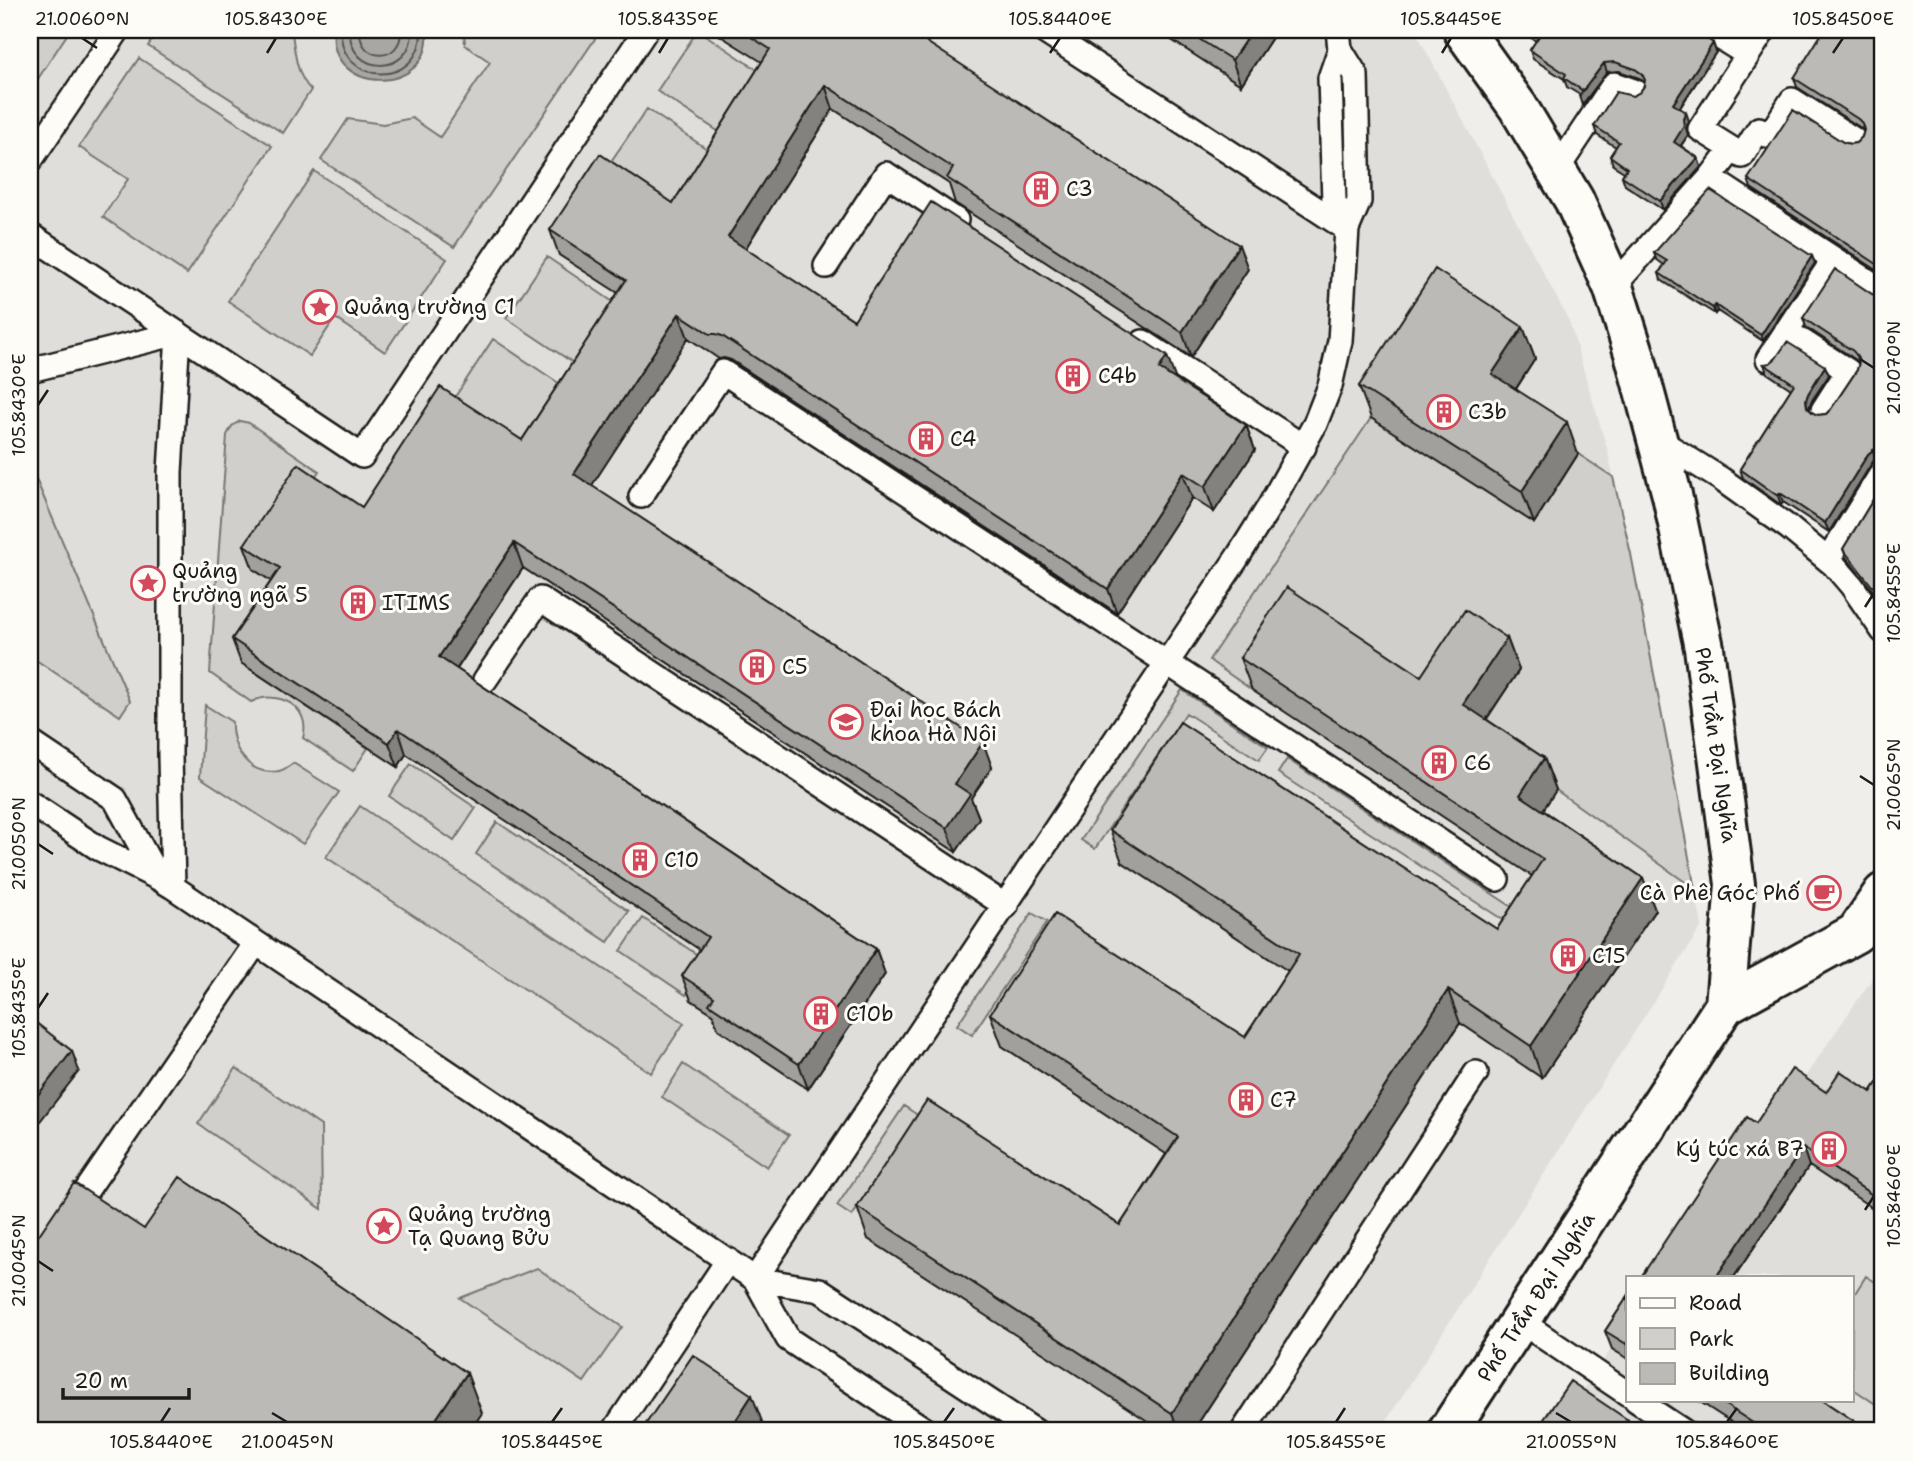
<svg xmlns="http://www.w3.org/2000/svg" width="1913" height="1461" viewBox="0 0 1913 1461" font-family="'Shantell Sans',sans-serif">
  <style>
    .built { fill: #e0deda }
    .green { fill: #d0cfcc; stroke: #767674; stroke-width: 2 }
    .water { fill: #a8a7a3; stroke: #706f6d; stroke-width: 2 }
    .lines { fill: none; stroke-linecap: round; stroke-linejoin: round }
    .shore { stroke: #545452; stroke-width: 2 }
    .lane-casing { stroke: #1c1c1c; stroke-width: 28 }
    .street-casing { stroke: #1c1c1c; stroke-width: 44 }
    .secondary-casing { stroke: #1c1c1c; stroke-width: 44 }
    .lane { stroke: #fdfcf7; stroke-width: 23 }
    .street { stroke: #fdfcf7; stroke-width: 38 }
    .secondary { stroke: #fdfcf7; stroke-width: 38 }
    .wall { fill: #a1a09d; stroke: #1c1c1c; stroke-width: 2 }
    .shaded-wall { fill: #83827f; stroke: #1c1c1c; stroke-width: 2 }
    .building { fill: #bbbab6; stroke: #1c1c1c; stroke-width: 2 }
    .ticks { fill: none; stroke: #1c1c1c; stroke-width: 2.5 }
    .labels { text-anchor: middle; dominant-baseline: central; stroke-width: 6; stroke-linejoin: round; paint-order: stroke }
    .poi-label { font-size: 21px; fill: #1c1c1c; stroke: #fdfcf7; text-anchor: start }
    .street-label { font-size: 21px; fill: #1c1c1c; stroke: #fdfcf7 }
    .neatline { fill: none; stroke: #1c1c1c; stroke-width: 2.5 }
    .ticks-label { font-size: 18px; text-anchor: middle; fill: #1c1c1c }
  </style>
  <rect width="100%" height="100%" fill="#f0eeea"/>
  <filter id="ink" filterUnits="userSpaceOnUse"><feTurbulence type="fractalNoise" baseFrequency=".0143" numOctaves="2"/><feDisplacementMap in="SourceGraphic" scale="14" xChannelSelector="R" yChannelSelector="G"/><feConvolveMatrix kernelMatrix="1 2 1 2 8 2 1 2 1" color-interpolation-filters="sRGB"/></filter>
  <g filter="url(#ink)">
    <!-- built -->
    <path class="built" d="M 30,30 L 1415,30 L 1569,321 L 1607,448 L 1631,554 L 1702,926 L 1380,1431 L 30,1431 Z
      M 1883,963 L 1883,1431 L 1555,1431 L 1628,1324 L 1628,1400 L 1852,1400 L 1852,1277 L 1659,1277 L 1798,1087 Z"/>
    <!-- green -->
    <path class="green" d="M 30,30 L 70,30 L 30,91 Z
      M 159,30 L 287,30 L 292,33 C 295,53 296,75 311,90 L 283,133 L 148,46 Z
      M 464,30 L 601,30 L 454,247 L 321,160 L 348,119 L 383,124 L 412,118 L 440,137 L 490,62 L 465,45 Z
      M 698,30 L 771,79 L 730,139 L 657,91 Z
      M 139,58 L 272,146 L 187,274 L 103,217 L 128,179 L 79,147 Z
      M 647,109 L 719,157 L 678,218 L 605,170 Z
      M 314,171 L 447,259 L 385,352 L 335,318 L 310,356 L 228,301 Z
      M 547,257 L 619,306 L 578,366 L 506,318 Z
      M 493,339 L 566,388 L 525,449 L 453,400 Z
      M 1371,418 L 1578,454 L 1613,477 L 1631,554 L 1695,889 L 1556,790 L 1476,737 L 1518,670 L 1433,708 L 1252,690 L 1209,660 Z
      M 240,421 L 249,423 L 319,471 L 253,569 L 288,593 L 242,663 L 368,748 L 353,771 L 303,738 C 312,706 277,689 251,702 L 210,673 L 227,435 L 232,426 Z
      M 30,465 L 130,701 L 120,716 L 30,656 Z
      M 1182,690 L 1268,747 L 1259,760 L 1186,713 L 1095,849 L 1081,840 Z
      M 205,705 L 232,722 C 230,748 250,777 279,771 C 284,770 289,766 293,763 L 339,792 L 303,844 L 200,777 Z
      M 1287,759 L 1529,918 L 1520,931 L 1278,773 Z
      M 411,764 L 476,808 L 454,841 L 389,796 Z
      M 360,806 L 684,1023 L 651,1073 L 326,857 Z
      M 497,822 L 629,911 L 608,942 L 476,854 Z
      M 1032,913 L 1047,922 L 972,1035 L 957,1025 Z
      M 643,918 L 708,962 L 686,995 L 621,951 Z
      M 683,1064 L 789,1135 L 767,1167 L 662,1097 Z
      M 236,1068 L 321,1126 L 322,1209 L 198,1124 Z
      M 904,1106 L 919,1116 L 852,1216 L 837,1206 Z
      M 537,1268 L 622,1327 L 584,1382 L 460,1298 Z
      M 1866,1276 L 1883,1287 L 1883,1409 L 1852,1388 L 1852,1298 Z"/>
    <!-- water -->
    <path class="water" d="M 334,30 L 427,30 C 433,98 326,95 334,30 Z"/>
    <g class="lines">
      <!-- shore -->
      <path class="shore" d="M 341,30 C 339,87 422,89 421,30
        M 350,30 C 348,76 413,77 412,30
        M 360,30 C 359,63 402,63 401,30"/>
      <!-- lane casing -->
      <g class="lane-casing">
        <path id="lane" d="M 1042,30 L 1347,229
          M 1708,30 L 1748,55
          M 1340,49 L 1330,78 L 1334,202 L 1347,229
          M 1732,149 L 1700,129 L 1764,30
          M 30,161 L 118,30
          M 1556,171 L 1614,84 L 1634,91
          M 1710,178 L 1732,149 L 1742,156 L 1759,129 L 1769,136 L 1792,100 L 1853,139
          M 30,235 L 362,456 L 646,30
          M 826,266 L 886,174 L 956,220
          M 1613,287 L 1710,178 L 1883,291
          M 1786,331 L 1848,371 L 1823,410
          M 1143,342 L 1304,447
          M 1768,359 L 1834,259
          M 30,370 L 178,333 L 170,472 L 170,756 L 173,887
          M 1657,439 L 1721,479 L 1788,527 L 1834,565 L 1852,586 L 1883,631
          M 641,496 L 723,372 L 1497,879
          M 1828,560 L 1883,471
          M 485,680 L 540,599 L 1006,906
          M 30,742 L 115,799 L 158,878
          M 30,803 L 98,848 L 158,878 L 173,887 L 755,1279 L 820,1290 L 1035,1431
          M 69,1216 L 256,943
          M 755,1279 L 1237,558 L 1269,507 L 1315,424 L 1330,386 L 1340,341 L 1347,229 L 1359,201 L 1356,75 L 1340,49 L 1338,30
          M 755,1279 L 788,1339 L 927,1431
          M 1520,1321 L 1628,1394
          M 1636,1400 L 1683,1431
          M 614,1431 L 728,1260
          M 1243,1431 L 1476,1073"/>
      </g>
      <!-- street casing -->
      <g class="street-casing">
        <path id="street" d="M 1725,1005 L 1856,933 L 1883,893"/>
      </g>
      <!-- secondary casing -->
      <g class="secondary-casing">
        <path id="secondary" d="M 1448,1431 L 1725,1005 L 1735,884 L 1704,648 L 1672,495 L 1634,353 L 1613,287 L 1574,200 L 1518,107 L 1463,30"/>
      </g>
      <!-- lane -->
      <use href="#lane" class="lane"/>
      <!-- street -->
      <use href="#street" class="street"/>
      <!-- secondary -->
      <use href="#secondary" class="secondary"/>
    </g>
    <!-- wall -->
    <path class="wall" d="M 711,30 L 908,30 L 1248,269 L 1191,357 L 955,203 L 949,184 L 833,109 L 745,249 L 854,320 L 1176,380 L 1246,425 L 1255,450 L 1214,512 L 1192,498 L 1117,613 L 731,360 L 724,358 L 719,359 L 688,338 L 591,486 L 992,767 L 971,798 L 979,818 L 956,852 L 523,568 L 457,669 L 876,949 L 885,974 L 808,1089 L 718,1029 L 713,1014 L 691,1000 L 682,976 L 700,950 L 406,754 L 398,767 L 241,663 L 232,639 L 271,581 L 253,569 L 244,545 L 362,507 L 522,440 L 618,293 L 559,255 L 550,230 L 673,203 L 762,62 Z
      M 1156,30 L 1277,30 L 1241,85 Z
      M 1519,30 L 1695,30 L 1713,43 L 1716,52 L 1680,108 L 1689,121 L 1686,128 L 1688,135 L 1681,146 L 1698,158 L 1701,167 L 1663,210 L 1625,185 L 1622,176 L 1624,172 L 1613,165 L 1610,156 L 1616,147 L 1597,135 L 1594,126 L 1633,96 L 1640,92 L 1644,86 L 1644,82 L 1639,78 L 1619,71 L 1607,72 L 1582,105 L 1580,95 L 1567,87 L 1564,79 L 1533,59 L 1530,50 L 1536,41 Z
      M 1883,30 L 1883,274 L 1751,188 L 1748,179 L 1843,142 L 1850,144 L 1856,143 L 1862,137 L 1864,130 L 1861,128 L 1797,87 L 1794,78 Z
      M 1654,253 L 1815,263 L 1763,341 L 1717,311 L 1715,314 L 1661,280 L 1659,273 L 1664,265 L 1656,259 Z
      M 1872,294 L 1878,296 L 1883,295 L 1883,457 L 1876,459 L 1872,463 L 1829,532 L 1783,502 L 1781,505 L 1743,478 L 1740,469 L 1791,389 L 1767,373 L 1764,364 L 1829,375 L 1811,402 L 1809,409 L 1813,413 L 1818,415 L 1826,414 L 1831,409 L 1857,370 L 1859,363 L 1856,360 L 1806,327 L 1803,318 Z
      M 1523,327 L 1535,359 L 1516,389 L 1578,454 L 1534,523 L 1371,418 L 1359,386 Z
      M 1883,483 L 1883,607 L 1877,596 L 1846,557 L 1843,549 Z
      M 1507,638 L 1519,670 L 1486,719 L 1544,758 L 1556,790 L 1543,810 L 1643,878 L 1655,910 L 1542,1078 L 1460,1023 L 1193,1431 L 1163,1431 L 868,1239 L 857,1207 L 1120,1225 L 1166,1154 L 1002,1046 L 990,1014 L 1245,1037 L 1288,971 L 1122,862 L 1110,830 L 1497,929 L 1532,876 L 1252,690 L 1240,658 L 1421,676 Z
      M 1883,1074 L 1883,1215 L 1809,1166 L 1734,1277 L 1641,1277 L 1756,1123 L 1826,1092 L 1871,1092 Z
      M 1628,1296 L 1628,1359 L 1612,1349 L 1605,1331 Z
      M 1697,1400 L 1822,1400 L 1869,1431 L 1745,1431 Z"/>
    <!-- shaded-wall -->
    <path class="shaded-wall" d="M 1252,30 L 1277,30 L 1241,85 L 1232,60 Z
      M 1713,43 L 1716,52 L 1676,113 L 1673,104 Z
      M 1604,63 L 1607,72 L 1582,105 L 1579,96 Z
      M 825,85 L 833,109 L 737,262 L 728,237 Z
      M 1686,112 L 1689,121 L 1686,128 L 1688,135 L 1677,151 L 1674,142 Z
      M 1698,158 L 1701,167 L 1663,210 L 1660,201 Z
      M 1239,245 L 1248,269 L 1191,357 L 1182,332 Z
      M 1812,256 L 1815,263 L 1763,341 L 1761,335 Z
      M 1715,305 L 1717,311 L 1715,314 L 1713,308 Z
      M 679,314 L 688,338 L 583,499 L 574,474 Z
      M 1523,327 L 1535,359 L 1504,407 L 1492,374 Z
      M 1167,356 L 1176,380 L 1159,369 Z
      M 1825,366 L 1829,375 L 1811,402 L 1809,409 L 1807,407 L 1806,400 L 1808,394 Z
      M 1567,422 L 1578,454 L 1534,523 L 1522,491 Z
      M 1246,425 L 1255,450 L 1214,512 L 1205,487 Z
      M 1873,450 L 1876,459 L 1872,463 L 1829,532 L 1825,523 L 1868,454 Z
      M 1183,473 L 1192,498 L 1117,613 L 1108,589 Z
      M 1780,493 L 1783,502 L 1781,505 L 1778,496 Z
      M 514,543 L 523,568 L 448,682 L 439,657 Z
      M 1507,638 L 1519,670 L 1475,736 L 1463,704 Z
      M 398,729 L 406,754 L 398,767 L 389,743 Z
      M 983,742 L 992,767 L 971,798 L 979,818 L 956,852 L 947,828 L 955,784 Z
      M 1544,758 L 1556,790 L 1532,827 L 1520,795 Z
      M 1643,878 L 1655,910 L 1542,1078 L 1531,1046 Z
      M 876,949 L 885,974 L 808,1089 L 799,1064 Z
      M 1448,990 L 1460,1023 L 1193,1431 L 1179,1431 L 1172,1413 Z
      M 72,1051 L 79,1071 L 30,1134 L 30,1105 Z
      M 1803,1148 L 1809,1166 L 1734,1277 L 1716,1277 Z
      M 467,1373 L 482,1413 L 470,1431 L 428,1431 Z
      M 752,1395 L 764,1427 L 761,1431 L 740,1431 L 736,1420 Z
      M 1628,1420 L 1632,1431 L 1620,1431 Z"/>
    <!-- building -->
    <path class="building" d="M 740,30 L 908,30 L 1239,245 L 1182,332 L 947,178 L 953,168 L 825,85 L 728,237 L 854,320 L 931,202 L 1167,356 L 1159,369 L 1246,425 L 1205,487 L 1183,473 L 1108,589 L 722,336 L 716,334 L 710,334 L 679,314 L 574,474 L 983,742 L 955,784 L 970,794 L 947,828 L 514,543 L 439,657 L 876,949 L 799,1064 L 709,1004 L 714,997 L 682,976 L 708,937 L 398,729 L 389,743 L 232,639 L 280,568 L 244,545 L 298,464 L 362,507 L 440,387 L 522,440 L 626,280 L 550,230 L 600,154 L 673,203 L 770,49 Z
      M 1185,30 L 1252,30 L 1232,60 Z
      M 1529,30 L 1695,30 L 1713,43 L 1673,104 L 1686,112 L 1683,119 L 1684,126 L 1674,142 L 1698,158 L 1660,201 L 1622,176 L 1627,168 L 1610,156 L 1619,142 L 1594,126 L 1616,92 L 1633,96 L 1640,92 L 1644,86 L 1645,80 L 1642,74 L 1635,69 L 1615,62 L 1604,63 L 1579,96 L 1583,91 L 1564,78 L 1566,74 L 1530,50 L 1539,36 Z
      M 1824,30 L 1883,30 L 1883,268 L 1748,179 L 1793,110 L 1843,142 L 1850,144 L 1856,143 L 1862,137 L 1864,130 L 1862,123 L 1858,119 L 1794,78 Z
      M 1710,190 L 1812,256 L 1761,335 L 1715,305 L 1713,308 L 1659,273 L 1667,261 L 1654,253 Z
      M 1435,269 L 1523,327 L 1492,374 L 1567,422 L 1522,491 L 1359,386 Z
      M 1835,269 L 1872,294 L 1878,296 L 1883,295 L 1883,449 L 1880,448 L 1873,450 L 1868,454 L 1825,523 L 1780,493 L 1778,496 L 1740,469 L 1794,384 L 1764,364 L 1770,363 L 1776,358 L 1787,342 L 1825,366 L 1808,394 L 1806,400 L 1807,407 L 1813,413 L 1818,415 L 1826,414 L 1831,409 L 1857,370 L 1859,362 L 1857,356 L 1853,351 L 1803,318 Z
      M 1883,483 L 1883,603 L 1875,591 L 1876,588 L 1872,586 L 1843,549 Z
      M 1287,587 L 1421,676 L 1465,610 L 1507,638 L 1463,704 L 1544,758 L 1520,795 L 1643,878 L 1531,1046 L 1448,990 L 1172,1413 L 857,1207 L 927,1100 L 1120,1225 L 1178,1137 L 990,1014 L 1055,914 L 1245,1037 L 1299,954 L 1110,830 L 1180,722 L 1497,929 L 1543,859 L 1240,658 Z
      M 30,1018 L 72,1051 L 30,1105 Z
      M 1792,1069 L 1826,1092 L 1840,1071 L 1871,1092 L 1883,1074 L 1883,1202 L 1803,1148 L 1716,1277 L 1641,1277 L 1747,1117 L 1756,1123 Z
      M 180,1177 L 467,1373 L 428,1431 L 30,1431 L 30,1248 L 74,1183 L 144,1229 Z
      M 1628,1296 L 1628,1345 L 1605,1331 Z
      M 693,1355 L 752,1395 L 736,1420 L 753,1431 L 641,1431 Z
      M 1570,1381 L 1628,1420 L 1620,1431 L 1536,1431 Z
      M 1718,1400 L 1822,1400 L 1869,1431 L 1765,1431 Z"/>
  </g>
  <!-- ticks -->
  <path class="ticks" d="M 82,38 L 97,48M 267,53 L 276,38M 659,53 L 668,38M 1050,53 L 1060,38M 1442,53 L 1451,38M 1833,53 L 1843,38M 1860,359 L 1874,368M 38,405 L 48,390M 1865,607 L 1874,593M 1860,776 L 1874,785M 38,844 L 53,854M 38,1008 L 48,993M 1865,1210 L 1874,1196M 38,1261 L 53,1271M 272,1413 L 287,1422M 1556,1413 L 1571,1422M 161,1422 L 170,1408M 552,1422 L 562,1408M 944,1422 L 954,1408M 1336,1422 L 1345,1408M 1727,1422 L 1737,1408"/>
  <!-- icons -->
  <defs>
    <g id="building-ring" transform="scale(1.75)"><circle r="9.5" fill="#fdfcf7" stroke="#d1495b" stroke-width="1.5"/><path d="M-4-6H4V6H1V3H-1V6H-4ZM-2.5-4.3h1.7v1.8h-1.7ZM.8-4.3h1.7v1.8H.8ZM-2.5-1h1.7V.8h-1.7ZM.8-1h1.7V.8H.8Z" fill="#d1495b"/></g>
    <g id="sight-ring" transform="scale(1.75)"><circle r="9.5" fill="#fdfcf7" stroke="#d1495b" stroke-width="1.5"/><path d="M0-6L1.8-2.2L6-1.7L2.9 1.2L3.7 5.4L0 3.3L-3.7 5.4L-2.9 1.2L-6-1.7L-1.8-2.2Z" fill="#d1495b"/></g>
    <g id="university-ring" transform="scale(1.75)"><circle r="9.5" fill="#fdfcf7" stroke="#d1495b" stroke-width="1.5"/><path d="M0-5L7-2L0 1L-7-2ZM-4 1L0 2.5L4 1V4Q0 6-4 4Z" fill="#d1495b"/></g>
    <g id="cafe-ring" transform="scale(1.75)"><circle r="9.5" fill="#fdfcf7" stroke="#d1495b" stroke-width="1.5"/><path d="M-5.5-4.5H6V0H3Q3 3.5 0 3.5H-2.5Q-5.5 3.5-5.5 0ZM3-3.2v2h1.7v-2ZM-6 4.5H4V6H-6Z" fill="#d1495b"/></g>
  </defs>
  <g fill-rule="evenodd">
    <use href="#building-ring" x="1041" y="189"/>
    <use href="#sight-ring" x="320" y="307"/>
    <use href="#building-ring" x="1073" y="376"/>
    <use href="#building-ring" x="1444" y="412"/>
    <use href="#building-ring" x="926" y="439"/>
    <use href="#sight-ring" x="148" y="583"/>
    <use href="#building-ring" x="358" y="603"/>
    <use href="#building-ring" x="757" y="667"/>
    <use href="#university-ring" x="846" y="722"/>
    <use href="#building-ring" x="1439" y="763"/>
    <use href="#building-ring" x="640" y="860"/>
    <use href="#cafe-ring" x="1824" y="893"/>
    <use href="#building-ring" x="1568" y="956"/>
    <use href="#building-ring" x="821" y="1014"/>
    <use href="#building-ring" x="1246" y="1100"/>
    <use href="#building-ring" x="1829" y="1149"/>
    <use href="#sight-ring" x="384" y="1226"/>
  </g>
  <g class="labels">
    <!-- poi labels -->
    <g class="poi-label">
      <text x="1066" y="189">C3</text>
      <text x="344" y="307">Quảng trường C1</text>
      <text x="1098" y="376">C4b</text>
      <text x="1468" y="412">C3b</text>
      <text x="950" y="439">C4</text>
      <text x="172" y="571">Quảng<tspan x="172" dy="24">trường ngã 5</tspan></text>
      <text x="382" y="603">ITIMS</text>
      <text x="782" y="667">C5</text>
      <text x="870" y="710">Đại học Bách<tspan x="870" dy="24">khoa Hà Nội</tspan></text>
      <text x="1464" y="763">C6</text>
      <text x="664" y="860">C10</text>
      <text x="1800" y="893" text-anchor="end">Cà Phê Góc Phố</text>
      <text x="1592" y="956">C15</text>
      <text x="846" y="1014">C10b</text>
      <text x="1270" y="1100">C7</text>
      <text x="1804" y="1149" text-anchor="end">Ký túc xá B7</text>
      <text x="408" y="1214">Quảng trường<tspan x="408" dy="24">Tạ Quang Bửu</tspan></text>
    </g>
    <!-- street labels -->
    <g class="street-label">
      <text transform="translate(1716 745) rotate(82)">Phố Trần Đại Nghĩa</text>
      <text transform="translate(1536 1297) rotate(-57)">Phố Trần Đại Nghĩa</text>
    </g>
  </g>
  <!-- margin -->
  <rect width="1913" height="1461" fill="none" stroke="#fdfcf7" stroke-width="77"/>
  <!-- legend -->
  <rect x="1626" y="1276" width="228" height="126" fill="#fdfcf7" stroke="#a3a29f" stroke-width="2"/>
  <rect x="1640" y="1298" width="35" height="10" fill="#fdfcf7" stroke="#a3a29f" stroke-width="2"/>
  <text x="1689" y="1310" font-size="21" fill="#1c1c1c">Road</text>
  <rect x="1640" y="1328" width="35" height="21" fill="#d0cfcc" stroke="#a3a29f" stroke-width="2"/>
  <text x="1689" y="1346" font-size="21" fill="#1c1c1c">Park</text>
  <rect x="1640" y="1363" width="35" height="21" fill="#bbbab6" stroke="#a3a29f" stroke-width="2"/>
  <text x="1689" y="1380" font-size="21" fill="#1c1c1c">Building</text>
  <!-- scale -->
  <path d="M63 1388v10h126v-10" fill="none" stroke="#1c1c1c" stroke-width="3.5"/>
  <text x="74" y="1388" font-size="21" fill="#1c1c1c" stroke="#fdfcf7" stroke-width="5" paint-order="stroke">20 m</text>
  <rect x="38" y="38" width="1836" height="1384" class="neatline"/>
  <g class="ticks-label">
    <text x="82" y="25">21.0060°N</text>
    <text x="276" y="25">105.8430°E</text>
    <text x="668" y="25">105.8435°E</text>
    <text x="1060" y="25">105.8440°E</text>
    <text x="1451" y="25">105.8445°E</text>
    <text x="1843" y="25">105.8450°E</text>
    <text transform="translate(1894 368) rotate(-90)" y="6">21.0070°N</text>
    <text transform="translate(19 405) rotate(-90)" y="6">105.8430°E</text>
    <text transform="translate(1894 593) rotate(-90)" y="6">105.8455°E</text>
    <text transform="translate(1894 785) rotate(-90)" y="6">21.0065°N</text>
    <text transform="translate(19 844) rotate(-90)" y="6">21.0050°N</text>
    <text transform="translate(19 1008) rotate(-90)" y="6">105.8435°E</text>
    <text transform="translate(1894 1196) rotate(-90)" y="6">105.8460°E</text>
    <text transform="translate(19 1261) rotate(-90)" y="6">21.0045°N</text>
    <text x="161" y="1448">105.8440°E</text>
    <text x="287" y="1448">21.0045°N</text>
    <text x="552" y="1448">105.8445°E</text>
    <text x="944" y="1448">105.8450°E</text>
    <text x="1336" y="1448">105.8455°E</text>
    <text x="1571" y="1448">21.0055°N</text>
    <text x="1727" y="1448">105.8460°E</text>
  </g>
</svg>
